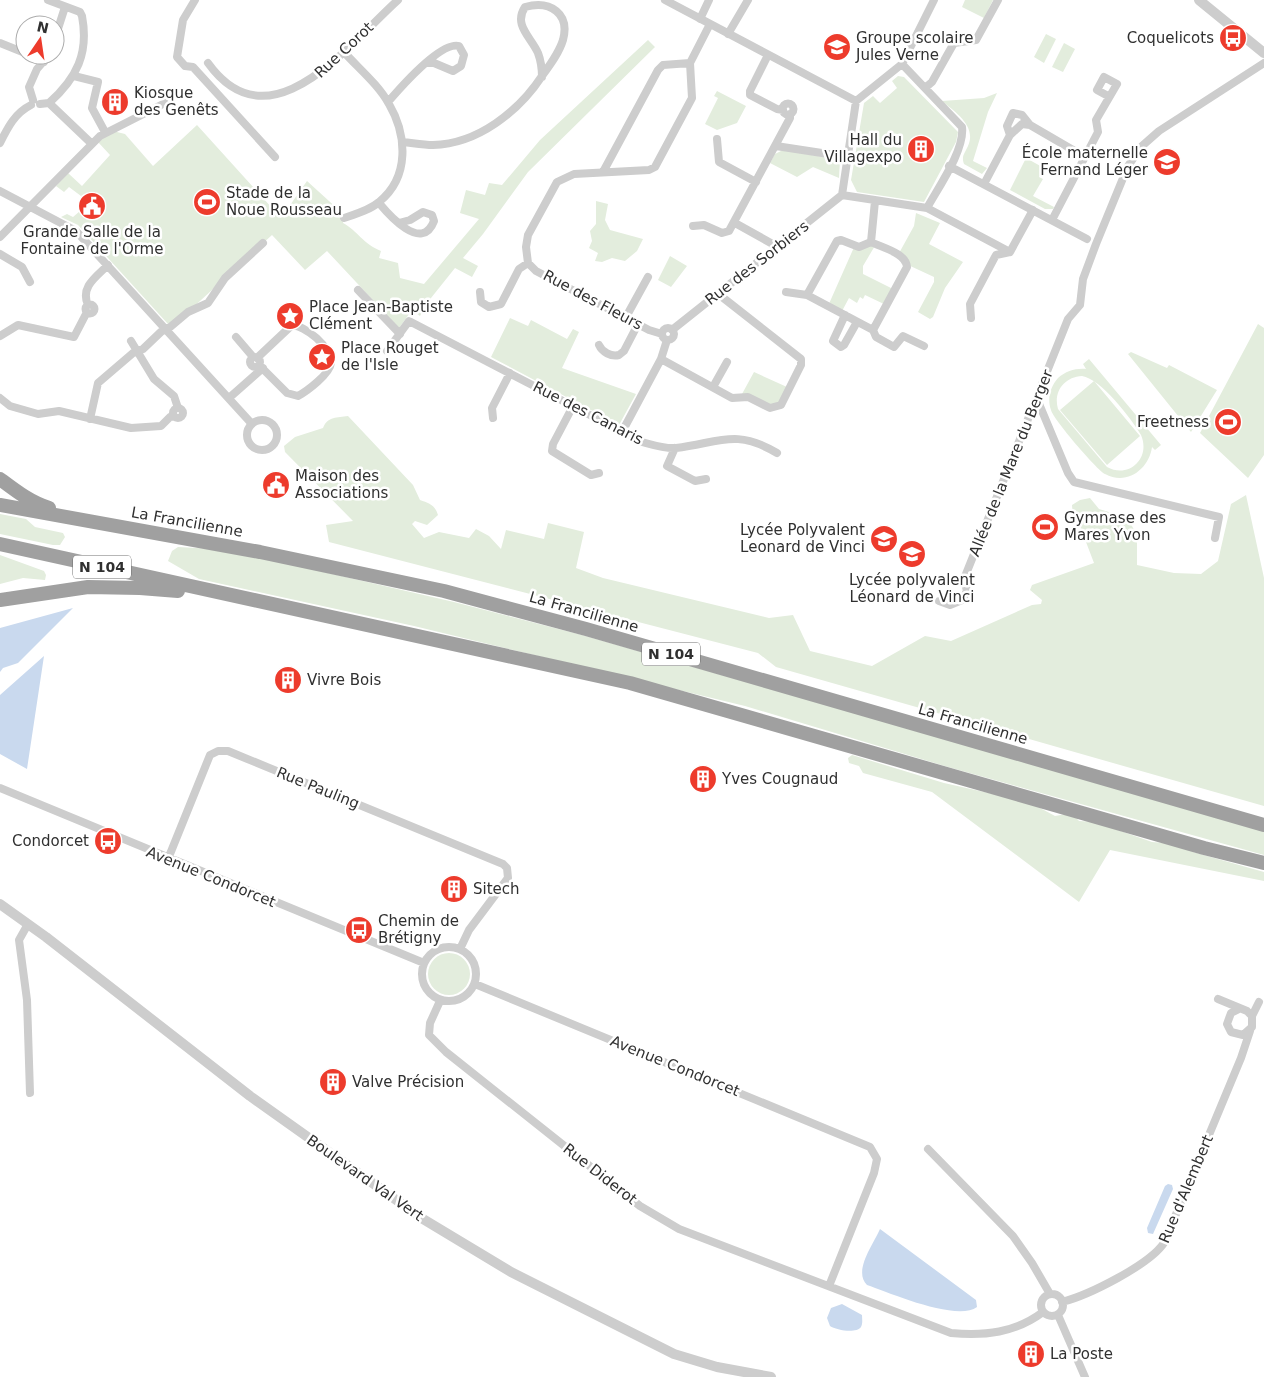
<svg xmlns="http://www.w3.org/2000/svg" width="1264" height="1377" viewBox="0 0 1264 1377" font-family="'DejaVu Sans',sans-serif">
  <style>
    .green { fill: #e3eddd; fill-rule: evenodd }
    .water { fill: #c9d9ee }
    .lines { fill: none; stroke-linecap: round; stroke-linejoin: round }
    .minor { stroke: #cdcdcd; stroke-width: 8 }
    .tertiary { stroke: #cdcdcd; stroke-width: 10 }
    .trunk { stroke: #a0a0a0; stroke-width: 14 }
    .labels { text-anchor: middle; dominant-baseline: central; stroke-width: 5; stroke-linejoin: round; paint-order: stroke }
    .shield { fill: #fff; stroke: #6e6e6e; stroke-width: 1 }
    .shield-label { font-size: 14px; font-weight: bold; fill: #303030 }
    .poi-label { font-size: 15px; fill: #303030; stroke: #fff; text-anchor: start }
    .street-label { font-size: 15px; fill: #303030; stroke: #fff }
  </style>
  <rect width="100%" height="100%" fill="#fff"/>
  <!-- green -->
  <path class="green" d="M 965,0 L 993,0 L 984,18 L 962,7 Z
    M 1046,34 L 1056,39 L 1044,63 L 1034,57 Z
    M 648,40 L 655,47 L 528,172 L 483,234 L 463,258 L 478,266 L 472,277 L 455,268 L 427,303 L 420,316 L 412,310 L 399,328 L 327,251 L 305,270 L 272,235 L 188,312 L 168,324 L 78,225 L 61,217 L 67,214 L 73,217 L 80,211 L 87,217 L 97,207 L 84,194 L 81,196 L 69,187 L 64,192 L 56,186 L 68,173 L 82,186 L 110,155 L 98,142 L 113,131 L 125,134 L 153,166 L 197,125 L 281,218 L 307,181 L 340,211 L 339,216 L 344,218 L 343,223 C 358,231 363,244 381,251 L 379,258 L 398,263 L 400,278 L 424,284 L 479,219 L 460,213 L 466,190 L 485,195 L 489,183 L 502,185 L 540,140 Z
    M 1064,43 L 1075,49 L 1063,72 L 1052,67 Z
    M 898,76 L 904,77 L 958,132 L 956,142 L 924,202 L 857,192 L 851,180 L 864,103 L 873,96 L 880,103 L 897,88 L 892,81 Z
    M 717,91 L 746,106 L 737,123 L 717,130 L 705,124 L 718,98 L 714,96 Z
    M 997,93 L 988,112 L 973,161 L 987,168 L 982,174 L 964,164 C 961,156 965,153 968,146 C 977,126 955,112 942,101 L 984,98 Z
    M 783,150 L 840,160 L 839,178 L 813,167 L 797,177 L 770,163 L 775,154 Z
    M 1026,158 L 1044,168 L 1039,177 L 1043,179 L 1033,196 L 1054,207 L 1053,209 L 1045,209 L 1010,190 Z
    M 596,201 L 608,204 L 605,220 L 610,230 L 643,239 L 637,251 L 625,261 L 612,258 L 602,262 L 595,261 L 598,253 L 589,248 L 592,241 L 590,231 L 596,224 Z
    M 916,213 L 940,223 L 929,244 L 963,262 L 945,288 L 933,317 L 930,319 L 918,312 L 934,282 L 934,277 L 906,264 L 898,255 L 914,226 Z
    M 876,244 L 863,266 L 863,274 L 895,290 L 886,305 L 865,295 L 863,299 L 860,297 L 857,303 L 849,298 L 841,313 L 828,306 L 855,245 Z
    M 670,256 L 687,266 L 671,287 L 658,280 Z
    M 510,318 L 528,326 L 531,320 L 567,339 L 573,329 L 579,332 L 562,368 L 636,394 L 619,425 L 491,357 Z
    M 1258,324 L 1264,328 L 1264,455 L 1248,478 L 1200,433 Z
    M 1131,352 L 1167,368 L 1169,365 L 1217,390 L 1191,432 L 1128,354 Z
    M 1089,359 L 1161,445 L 1155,450 L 1152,447 C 1149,469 1127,486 1105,474 C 1097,470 1053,419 1051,410 C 1047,399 1050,387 1058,378 C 1066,371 1076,368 1086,369 L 1083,364 ZM 1082,376 C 1101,379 1131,418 1141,435 C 1151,458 1129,479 1107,467 L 1058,409 C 1053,392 1064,377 1082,376 Z
    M 754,372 L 787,387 L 779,402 L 770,405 L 742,394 Z
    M 1094,381 L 1140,436 L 1107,465 L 1060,410 Z
    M 348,416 L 413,485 L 420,500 C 429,503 435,505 438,515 L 427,525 L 415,521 L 412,524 L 424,538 L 439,532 L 469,538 L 476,529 L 489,536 L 501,549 L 506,530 L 544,539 L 548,523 L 584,532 L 576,568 L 603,578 L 769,618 L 793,615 L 810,651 L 872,666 L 925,636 L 951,641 L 1032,605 L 1041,604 L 1042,600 L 1030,590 L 1032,585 L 1094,563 L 1078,521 L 1073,520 L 1072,505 L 1080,500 L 1090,498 L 1099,509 L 1128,518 L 1137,536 L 1137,565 L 1174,573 L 1201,574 L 1218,561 L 1231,504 L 1246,495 L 1264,578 L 1264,806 L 776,667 L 758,653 L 329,542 L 326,525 L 353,521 L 285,452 L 284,446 L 295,437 L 323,428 C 328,416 337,418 348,416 Z
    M 0,514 L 26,519 L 35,527 L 63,533 L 65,537 L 60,545 L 53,545 L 0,534 Z
    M 178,547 L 215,549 L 302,567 L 454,602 L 582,635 L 1264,830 L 1264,855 L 948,767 L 745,706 L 414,626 L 199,579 L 168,561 L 172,551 Z
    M 0,555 L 44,571 L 46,575 L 45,580 L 23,578 L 0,584 Z
    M 852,755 L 944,783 L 1029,802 L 1055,816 L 1072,813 L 1079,821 L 1095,822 L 1152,842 L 1179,844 L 1193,852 L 1264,872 L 1264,881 L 1110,850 L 1079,902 L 932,792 L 863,773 L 859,766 L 849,763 L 848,758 Z
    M428 974a21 21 0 1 1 42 0a21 21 0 1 1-42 0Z"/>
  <!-- water -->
  <path class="water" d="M 73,608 L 18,663 L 3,668 L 0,672 L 0,628 Z
    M 44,656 L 27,769 L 0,754 L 0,695 Z
    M 1168,1184 L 1172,1185 L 1173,1189 L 1153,1234 L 1148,1233 L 1147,1228 L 1165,1186 Z
    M 880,1229 L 976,1300 L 977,1307 C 957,1322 890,1293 867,1285 C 853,1271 873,1245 880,1229 Z
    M 842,1304 L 862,1315 C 862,1319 863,1323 861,1327 C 856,1334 836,1330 830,1326 L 827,1318 L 831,1308 Z"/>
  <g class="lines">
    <!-- minor -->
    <path class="minor" d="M 48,0 L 80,12 L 82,16 C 89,53 77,78 49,103
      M 195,0 L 183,20 L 177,57 L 185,66 L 193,67 L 275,157
      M 665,0 L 856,101
      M 700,19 L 709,0
      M 728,34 L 748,0
      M 55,38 L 65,7
      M 0,43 L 25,53
      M 343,51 C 358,68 378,84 389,104 C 407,135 410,177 379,202 C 370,210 356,214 344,218
      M 29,55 L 44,62
      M 768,55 L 750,91 L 750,95 L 777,109 L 783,110
      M 208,63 C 270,149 349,44 398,0
      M 690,63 L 710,24
      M 902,64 L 962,127 C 965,150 938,188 927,208 L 842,195 L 856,101 Z
      M 902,64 L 934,0
      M 74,76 L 98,82 L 92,108 L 105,132
      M 925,88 L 932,82 L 954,43 L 976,40 L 998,0
      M 33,100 L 29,87 L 37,69 L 49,55
      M 388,102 C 400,88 441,41 459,46 L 464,55 L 461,66 L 453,71 L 434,63 L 427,63
      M782.5 109a5.5 5.5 0 1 1 11 0a5.5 5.5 0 1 1-11 0Z
      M 40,104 L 49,103 L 92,144
      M 1010,135 L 1007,126 L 1013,113 L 1022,115 L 1030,125
      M 717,139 L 719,162 L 756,182
      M 403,142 C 413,143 423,145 433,145 C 478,144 519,111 542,76 C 550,65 559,53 563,40 C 570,14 551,0 525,7 C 513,25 531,37 538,53 C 541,61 542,68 542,77
      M 0,143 C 8,127 15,113 31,105
      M 776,146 L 848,157
      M 949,166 L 1087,239
      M 603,172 L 658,70 L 663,65 L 690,63
      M 984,184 L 1010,135 L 1022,124 L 1030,125 L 1085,157
      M 0,191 L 76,231 L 252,424
      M 379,203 C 389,215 422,253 434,221 L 432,215 L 423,212 L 410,220 L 399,223
      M 927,208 L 1010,252
      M 1052,220 L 1098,132 L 1096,120 L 1117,84 L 1104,77 L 1097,90 L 1108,96
      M 735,223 L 778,247
      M 693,226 L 704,225 L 722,233 L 729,231 L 790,118 L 790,114
      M 0,237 L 100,136 L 165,103
      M 841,240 L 859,247 L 871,242 C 883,248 906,253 907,267 L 873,330 L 807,295 L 837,241 Z
      M 871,242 L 875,201
      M 0,254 L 22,267 L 30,282
      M 358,290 L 400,334
      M 480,292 L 481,302 L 489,307 L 501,304 L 519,269 L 528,263
      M 786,292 L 807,295
      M85.5 309a4.5 4.5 0 1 1 9 0a4.5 4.5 0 1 1-9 0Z
      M 88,305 C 80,287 96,277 108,265
      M 845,315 L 833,341 L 841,347 L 844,345 L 857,322
      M 626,317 L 648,277
      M 971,318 L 970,304 L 996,255 L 1010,252 L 1033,210
      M662 334a6 6 0 1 1 12 0a6 6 0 1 1-12 0Z
      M 672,330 L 842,195
      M 873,330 L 876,337 L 894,347 L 903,336 L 924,346
      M 662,334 L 649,330 L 536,271 L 528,263 L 526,247 L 528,235 L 557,182 L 574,174 L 649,170 L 655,167 L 692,98 L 690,63
      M 0,336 L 18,325 L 74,337 L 87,312
      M 236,337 L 253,357
      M 131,341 L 154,379 L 174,396 L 178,408
      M 599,345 C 602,352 611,357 619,355 L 624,351 L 638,324
      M 387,351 L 409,321 L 642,442 C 653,445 665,449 676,448 C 719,443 735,428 777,453
      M250 362a5 5 0 1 1 10 0a5 5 0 1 1-10 0Z
      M 257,358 L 291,326 C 304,323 333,349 331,363 C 330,374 307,391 298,396 L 287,393 L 259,365
      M 661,359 L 732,398 L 748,397 L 770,408 L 781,405 L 801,365 L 801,359 L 717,293
      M 713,387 L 727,362
      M 0,398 L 10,406 L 38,414 L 59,411 L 131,428 L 161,426 L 170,417 L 174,416
      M 229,398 L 263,368
      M 1037,399 L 1068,473 L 1074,482 L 1219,517 L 1215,538
      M 573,406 L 553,444 L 552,451 L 591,475 L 599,473
      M173 413a5 5 0 1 1 10 0a5 5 0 1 1-10 0Z
      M 493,418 L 492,408 L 510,373
      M 90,419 L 98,383 L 133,353 L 143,349 L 165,328 L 169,328 L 188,312 L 208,303 L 225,278 L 263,243
      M247 435a15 15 0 1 1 30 0a15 15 0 1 1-30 0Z
      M 622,432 L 661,359 L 667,340
      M 675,448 L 667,466 L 695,481 L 706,479
      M 939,601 L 950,605 L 962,600 L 967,591 L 964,579 L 1068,319 L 1080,305 L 1083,279 L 1096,244 L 1128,166 L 1142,146 L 1159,131 L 1264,63
      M 0,788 L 424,963
      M 168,859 L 210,755 L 218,751 L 228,751 L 503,864 L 507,868 L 508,878 L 469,930 L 460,949
      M 28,924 L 19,940 L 27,1000 L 30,1093
      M422 974a27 27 0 1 1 54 0a27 27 0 1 1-54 0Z
      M 475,984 L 870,1147 L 877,1159 L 874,1173 L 829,1286
      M 1218,999 L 1247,1011 L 1252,1016
      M 440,1001 L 430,1023 L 429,1035 L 446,1052 L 640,1206 L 679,1229 L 951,1333 C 985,1336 1015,1333 1043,1312
      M 1239,1009 L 1231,1013 L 1227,1024 L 1231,1032 L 1243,1035 L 1252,1027 L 1252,1016 L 1259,1002
      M 928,1149 L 1013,1236 L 1032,1263 L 1050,1294
      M1041 1305a11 11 0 1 1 22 0a11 11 0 1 1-22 0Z
      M 1062,1302 C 1089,1295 1149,1265 1164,1243 L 1241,1058 L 1250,1031
      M 1058,1315 L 1085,1377"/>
    <!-- tertiary -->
    <path class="tertiary" d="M 1199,0 L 1264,53
      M 0,904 L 46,937 L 250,1096 L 423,1219 L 511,1272 L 674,1354 L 717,1367 L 771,1377"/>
    <!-- trunk -->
    <path class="trunk" d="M 0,479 C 16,491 30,502 49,508
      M 0,505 L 260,552 L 444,591 L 586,629 L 1264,825
      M 0,544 L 630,683 L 1204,848 L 1264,863
      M 0,600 L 88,587 L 140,588 L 178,591"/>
  </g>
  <!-- icons -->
  <defs>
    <g id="bus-disc" transform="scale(1.4375)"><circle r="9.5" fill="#ed3b2c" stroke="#fff"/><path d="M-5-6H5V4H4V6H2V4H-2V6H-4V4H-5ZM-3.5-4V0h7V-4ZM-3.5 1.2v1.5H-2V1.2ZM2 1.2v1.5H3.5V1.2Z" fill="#fff"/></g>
    <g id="school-disc" transform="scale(1.4375)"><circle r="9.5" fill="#ed3b2c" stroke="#fff"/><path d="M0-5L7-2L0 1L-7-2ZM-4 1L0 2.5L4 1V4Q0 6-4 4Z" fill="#fff"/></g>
    <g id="building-disc" transform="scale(1.4375)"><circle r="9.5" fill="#ed3b2c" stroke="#fff"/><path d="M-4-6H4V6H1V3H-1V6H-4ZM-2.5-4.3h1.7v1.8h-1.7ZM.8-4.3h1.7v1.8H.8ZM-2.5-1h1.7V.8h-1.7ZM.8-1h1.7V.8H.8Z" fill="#fff"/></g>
    <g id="stadium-disc" transform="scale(1.4375)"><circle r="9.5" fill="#ed3b2c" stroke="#fff"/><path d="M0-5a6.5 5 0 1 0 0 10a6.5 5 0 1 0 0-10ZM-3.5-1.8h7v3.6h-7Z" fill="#fff"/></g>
    <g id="civic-disc" transform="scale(1.4375)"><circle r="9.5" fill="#ed3b2c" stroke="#fff"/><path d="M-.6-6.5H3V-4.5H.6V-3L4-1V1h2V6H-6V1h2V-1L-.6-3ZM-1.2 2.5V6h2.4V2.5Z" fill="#fff"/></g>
    <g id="sight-disc" transform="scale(1.4375)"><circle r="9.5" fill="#ed3b2c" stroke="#fff"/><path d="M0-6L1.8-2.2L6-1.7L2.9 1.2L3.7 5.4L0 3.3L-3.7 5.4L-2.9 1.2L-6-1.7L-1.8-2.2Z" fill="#fff"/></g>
  </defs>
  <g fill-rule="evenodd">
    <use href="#bus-disc" x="1233" y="38"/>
    <use href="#school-disc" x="837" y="47"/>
    <use href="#building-disc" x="115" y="102"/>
    <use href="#building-disc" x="921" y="149"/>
    <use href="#school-disc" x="1167" y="162"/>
    <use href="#stadium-disc" x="207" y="202"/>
    <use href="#civic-disc" x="92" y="206"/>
    <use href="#sight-disc" x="290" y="316"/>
    <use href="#sight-disc" x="322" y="357"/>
    <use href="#stadium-disc" x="1228" y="422"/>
    <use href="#civic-disc" x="276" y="485"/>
    <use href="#stadium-disc" x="1045" y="527"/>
    <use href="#school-disc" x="884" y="539"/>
    <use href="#school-disc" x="912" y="554"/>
    <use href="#building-disc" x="288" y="680"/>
    <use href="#building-disc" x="703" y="779"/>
    <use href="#bus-disc" x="108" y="841"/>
    <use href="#building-disc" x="454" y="889"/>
    <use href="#bus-disc" x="359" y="930"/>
    <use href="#building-disc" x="333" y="1082"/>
    <use href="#building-disc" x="1031" y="1354"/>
  </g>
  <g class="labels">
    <!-- shield labels -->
    <g class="shield">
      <rect x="73" y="555.5" width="58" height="23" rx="4"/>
      <rect x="642" y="642.5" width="58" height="23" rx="4"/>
    </g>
    <g class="shield-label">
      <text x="102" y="567">N 104</text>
      <text x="671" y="654">N 104</text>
    </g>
    <!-- poi labels -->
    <g class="poi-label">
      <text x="856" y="38">Groupe scolaire<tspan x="856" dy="17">Jules Verne</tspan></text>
      <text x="1214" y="38" text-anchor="end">Coquelicots</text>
      <text x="134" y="93">Kiosque<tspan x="134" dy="17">des Genêts</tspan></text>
      <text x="902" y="140" text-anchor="end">Hall du<tspan x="902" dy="17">Villagexpo</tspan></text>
      <text x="1148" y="153" text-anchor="end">École maternelle<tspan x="1148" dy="17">Fernand Léger</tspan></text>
      <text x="226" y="193">Stade de la<tspan x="226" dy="17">Noue Rousseau</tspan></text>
      <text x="92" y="232" text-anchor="middle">Grande Salle de la<tspan x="92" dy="17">Fontaine de l'Orme</tspan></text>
      <text x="309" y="307">Place Jean-Baptiste<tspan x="309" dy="17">Clément</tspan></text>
      <text x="341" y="348">Place Rouget<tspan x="341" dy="17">de l'Isle</tspan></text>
      <text x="1209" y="422" text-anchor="end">Freetness</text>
      <text x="295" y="476">Maison des<tspan x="295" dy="17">Associations</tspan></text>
      <text x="1064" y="518">Gymnase des<tspan x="1064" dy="17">Mares Yvon</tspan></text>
      <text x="865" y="530" text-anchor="end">Lycée Polyvalent<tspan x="865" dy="17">Leonard de Vinci</tspan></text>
      <text x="912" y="580" text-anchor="middle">Lycée polyvalent<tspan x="912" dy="17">Léonard de Vinci</tspan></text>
      <text x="307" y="680">Vivre Bois</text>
      <text x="722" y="779">Yves Cougnaud</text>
      <text x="89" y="841" text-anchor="end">Condorcet</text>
      <text x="473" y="889">Sitech</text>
      <text x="378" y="921">Chemin de<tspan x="378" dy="17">Brétigny</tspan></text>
      <text x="352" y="1082">Valve Précision</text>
      <text x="1050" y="1354">La Poste</text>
    </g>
    <!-- street labels -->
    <g class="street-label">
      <text transform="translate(344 50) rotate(-43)">Rue Corot</text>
      <text transform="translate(757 263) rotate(-38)">Rue des Sorbiers</text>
      <text transform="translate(593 300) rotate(28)">Rue des Fleurs</text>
      <text transform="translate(588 413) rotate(27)">Rue des Canaris</text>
      <text transform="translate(1011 463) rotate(-68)">Allée de la Mare du Berger</text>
      <text transform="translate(187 522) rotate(10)">La Francilienne</text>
      <text transform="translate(584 612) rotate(16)">La Francilienne</text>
      <text transform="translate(973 724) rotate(16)">La Francilienne</text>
      <text transform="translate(318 788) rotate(22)">Rue Pauling</text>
      <text transform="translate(211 877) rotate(22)">Avenue Condorcet</text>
      <text transform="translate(675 1066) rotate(22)">Avenue Condorcet</text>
      <text transform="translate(600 1174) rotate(38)">Rue Diderot</text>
      <text transform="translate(365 1178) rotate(35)">Boulevard Val Vert</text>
      <text transform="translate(1186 1189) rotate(-67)">Rue d'Alembert</text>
    </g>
  </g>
  <!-- north arrow -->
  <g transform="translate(40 40) rotate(13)"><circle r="24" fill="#ffffff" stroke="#acacac"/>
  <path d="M0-4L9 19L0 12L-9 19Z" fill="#ed3b2c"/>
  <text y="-8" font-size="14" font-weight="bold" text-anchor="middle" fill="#303030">N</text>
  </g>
</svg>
